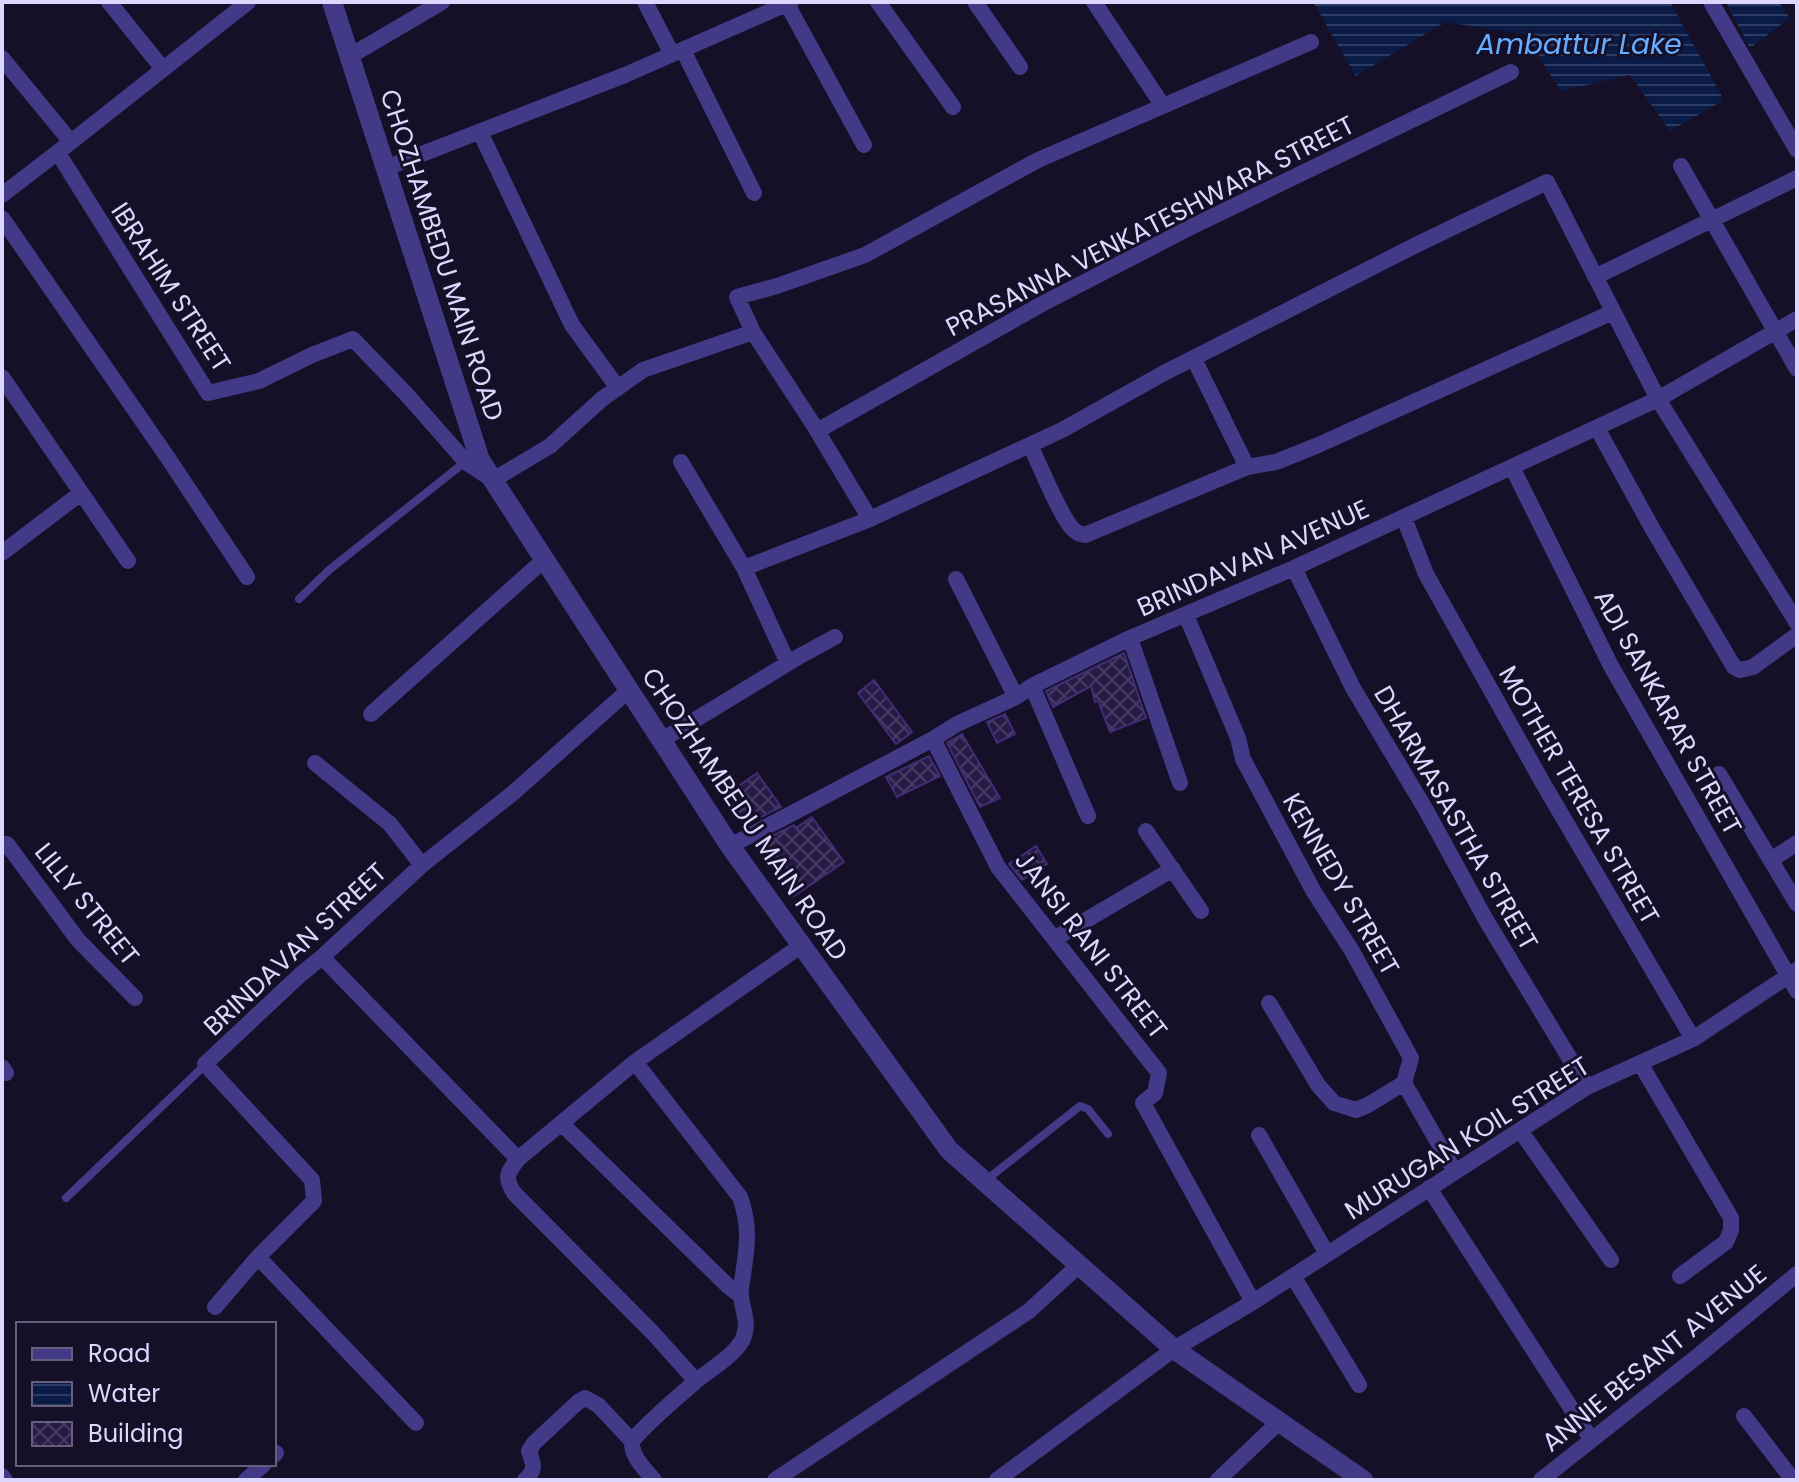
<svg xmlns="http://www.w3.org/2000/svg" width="1799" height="1482" viewBox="0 0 1799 1482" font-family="Poppins,sans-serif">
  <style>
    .water { fill: url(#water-rules) }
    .building { fill: url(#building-cross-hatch); stroke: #402d75; stroke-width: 2 }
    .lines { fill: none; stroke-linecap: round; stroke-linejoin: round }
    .service { stroke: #423a87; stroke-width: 8 }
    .minor { stroke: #423a87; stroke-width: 16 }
    .tertiary { stroke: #423a87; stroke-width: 20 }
    .labels { text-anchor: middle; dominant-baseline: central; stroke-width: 6; stroke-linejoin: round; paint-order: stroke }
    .street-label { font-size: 26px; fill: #ddd6ff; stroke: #150f27 }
    .water-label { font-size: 28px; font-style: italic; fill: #64adff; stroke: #150f27 }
  </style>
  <defs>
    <pattern id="water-rules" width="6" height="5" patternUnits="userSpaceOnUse" patternTransform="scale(2)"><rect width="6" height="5" fill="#0a1c46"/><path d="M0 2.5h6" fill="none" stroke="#2d3c62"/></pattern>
    <pattern id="building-cross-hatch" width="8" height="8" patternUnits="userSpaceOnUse" patternTransform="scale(2)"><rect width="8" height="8" fill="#271b48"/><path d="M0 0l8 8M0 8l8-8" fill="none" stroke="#463b63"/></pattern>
  </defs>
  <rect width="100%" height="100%" fill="#150f27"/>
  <!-- water -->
  <path class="water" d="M 1313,2 L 1670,2 L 1724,100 L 1670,131 L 1630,75 L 1561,91 L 1524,34 L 1445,22 L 1356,76 Z
    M 1726,2 L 1779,2 L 1790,18 L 1750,48 Z"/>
  <!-- building -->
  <path class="building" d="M 1124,653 L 1146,718 L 1110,732 L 1098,701 L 1095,702 L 1091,686 L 1053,707 L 1046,691 Z
    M 874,680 L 912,732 L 896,744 L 858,693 Z
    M 1005,714 L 1015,734 L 997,743 L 987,722 Z
    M 962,734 L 1000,798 L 980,807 L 947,743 Z
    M 929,756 L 940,776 L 897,797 L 886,777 Z
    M 757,773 L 781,807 L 747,824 L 726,795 Z
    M 812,817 L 844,862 L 794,896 L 763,851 L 765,849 L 760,842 L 794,825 L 796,828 Z
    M 1036,846 L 1047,864 L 1022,880 L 1009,864 Z"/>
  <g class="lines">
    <!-- service -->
    <path class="service" d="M 299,599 L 329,570 L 465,462
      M 985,1181 L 1080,1106 L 1088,1109 L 1108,1134
      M 66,1198 L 205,1065"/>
    <!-- minor -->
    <path class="minor" d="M 109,2 L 163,69
      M 645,2 L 672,54
      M 878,2 L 953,107
      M 975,2 L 1020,67
      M 1094,2 L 1163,106
      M 1711,2 L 1797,150
      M 787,4 L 864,145
      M 1311,42 L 1038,160 L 865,255 L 777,286 L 737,297 L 753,332 L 813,424 L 870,519 L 1062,430 L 1164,373 L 1418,244 L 1547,182 L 1658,399 L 1797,623
      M 683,50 L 754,193
      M 350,56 L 442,2
      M 2,58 L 71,142
      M 480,132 L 572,325 L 618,388
      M 58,153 L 208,393 L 259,381 L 312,355 L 353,339 L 408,396 L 466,462 L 493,480 L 550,446 L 602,399 L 643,370 L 753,332
      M 1681,166 L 1797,369
      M 386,168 L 625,75 L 791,2
      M 2,195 L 71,142 L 248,2
      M 2,218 L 168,458 L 247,577
      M 1595,277 L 1797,178
      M 1194,359 L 1247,467
      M 2,377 L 128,561
      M 1597,428 L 1652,528 L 1734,667 L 1740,670 L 1753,667 L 1797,635
      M 817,431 L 1042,304 L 1193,226 L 1511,72
      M 1030,445 C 1039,463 1061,519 1074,530 C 1078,534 1080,534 1085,535 L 1247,467 L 1276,462 L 1316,446 L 1613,312
      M 681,462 L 744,568 L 788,663
      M 1512,467 L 1611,666 L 1797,991
      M 1404,518 L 1426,574 L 1544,785 L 1693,1039
      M 2,553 L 81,493
      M 744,568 L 870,519
      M 1294,568 L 1353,688 L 1426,810 L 1486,920 L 1587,1087
      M 956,579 L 1016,697
      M 1186,615 L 1238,738 L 1243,759 L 1314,892 L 1352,951 L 1411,1058 L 1404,1083 L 1455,1172
      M 1130,638 L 1180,783
      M 1032,686 L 1088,816
      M 371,714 L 545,559
      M 933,739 L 998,867 L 1159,1073 L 1155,1093 L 1143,1103 L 1253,1302
      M 662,740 L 800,656 L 835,637
      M 315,763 L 390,824 L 422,865 L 513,793 L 629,690
      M 1719,774 L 1797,904
      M 1146,831 L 1201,911
      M 730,846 L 933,739 L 957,724 L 1016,697 L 1032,686 L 1130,638 L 1294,568 L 1658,399 L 1797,319
      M 2,847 L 7,844 L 78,940 L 135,998
      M 1771,860 L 1797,843
      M 1054,939 L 1173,869
      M 322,957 L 518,1159
      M 1269,1003 L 1318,1085 L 1334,1103 L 1356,1110 L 1368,1105 L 1404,1083
      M 635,1062 L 740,1197 C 752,1231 746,1253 741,1288 C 739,1306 750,1317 744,1336 C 739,1353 709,1370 695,1382 C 674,1400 650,1420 632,1441 C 631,1457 645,1469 654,1480
      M 1640,1063 L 1731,1218 L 1731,1230 L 1726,1242 L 1680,1276
      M 2,1067 L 6,1073
      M 561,1123 L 728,1286 L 740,1295
      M 1520,1130 L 1611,1260
      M 1259,1135 L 1327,1254
      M 1429,1188 L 1591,1439
      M 1293,1276 L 1359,1385
      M 215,1307 L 258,1257
      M 696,1381 L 653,1333 L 514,1193 C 504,1176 507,1174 518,1159 L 635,1062 L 802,945
      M 1744,1416 L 1793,1480
      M 416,1423 L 258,1257 L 314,1201 L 312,1180 L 205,1064 L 300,975 L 322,957 L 422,865
      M 274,1455 L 276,1453
      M 2,1476 L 5,1480
      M 246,1480 L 264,1464
      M 525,1480 C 536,1470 534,1465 529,1451 L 534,1443 L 578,1402 L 585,1398 L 598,1405 L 632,1441
      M 775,1480 L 1029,1311 L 1079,1265
      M 997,1480 L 1174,1349 L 1253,1302 L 1587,1087 L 1693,1039 L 1797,970
      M 1218,1480 L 1279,1422
      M 1541,1480 L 1699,1355 L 1797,1274"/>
    <!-- tertiary -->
    <path class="tertiary" d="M 332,2 L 480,460 L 730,846 L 949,1150 L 1174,1349 L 1363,1480"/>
  </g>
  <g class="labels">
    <!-- street labels -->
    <g class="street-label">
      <text transform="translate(1150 226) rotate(-27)">PRASANNA VENKATESHWARA STREET</text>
      <text transform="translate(442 255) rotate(72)">CHOZHAMBEDU MAIN ROAD</text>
      <text transform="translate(171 287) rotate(57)">IBRAHIM STREET</text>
      <text transform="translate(1253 558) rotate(-24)">BRINDAVAN AVENUE</text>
      <text transform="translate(1668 712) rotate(61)">ADI SANKARAR STREET</text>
      <text transform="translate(1579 795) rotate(60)">MOTHER TERESA STREET</text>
      <text transform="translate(745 814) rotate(56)">CHOZHAMBEDU MAIN ROAD</text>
      <text transform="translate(1456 818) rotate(60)">DHARMASASTHA STREET</text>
      <text transform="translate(1341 884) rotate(60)">KENNEDY STREET</text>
      <text transform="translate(87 904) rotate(51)">LILLY STREET</text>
      <text transform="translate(1091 945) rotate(52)">JANSI RANI STREET</text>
      <text transform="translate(295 949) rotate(-43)">BRINDAVAN STREET</text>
      <text transform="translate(1467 1138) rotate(-32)">MURUGAN KOIL STREET</text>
      <text transform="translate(1654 1358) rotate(-39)">ANNIE BESANT AVENUE</text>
    </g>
    <!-- water labels -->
    <g class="water-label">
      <text x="1579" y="44">Ambattur Lake</text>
    </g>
  </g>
  <!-- border -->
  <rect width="1799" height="1482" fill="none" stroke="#ddd6ff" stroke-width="8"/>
  <!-- legend -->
  <rect x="16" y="1322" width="260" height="144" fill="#150f27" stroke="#655f7d" stroke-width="2"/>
  <rect x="32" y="1348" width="40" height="12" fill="#423a87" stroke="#655f7d" stroke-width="2"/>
  <text x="88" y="1362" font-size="24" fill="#ddd6ff">Road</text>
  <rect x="32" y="1382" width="40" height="24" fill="url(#water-rules)" stroke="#655f7d" stroke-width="2"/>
  <text x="88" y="1402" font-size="24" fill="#ddd6ff">Water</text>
  <rect x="32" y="1422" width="40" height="24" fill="url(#building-cross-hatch)" stroke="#655f7d" stroke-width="2"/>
  <text x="88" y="1442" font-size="24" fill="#ddd6ff">Building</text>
</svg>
